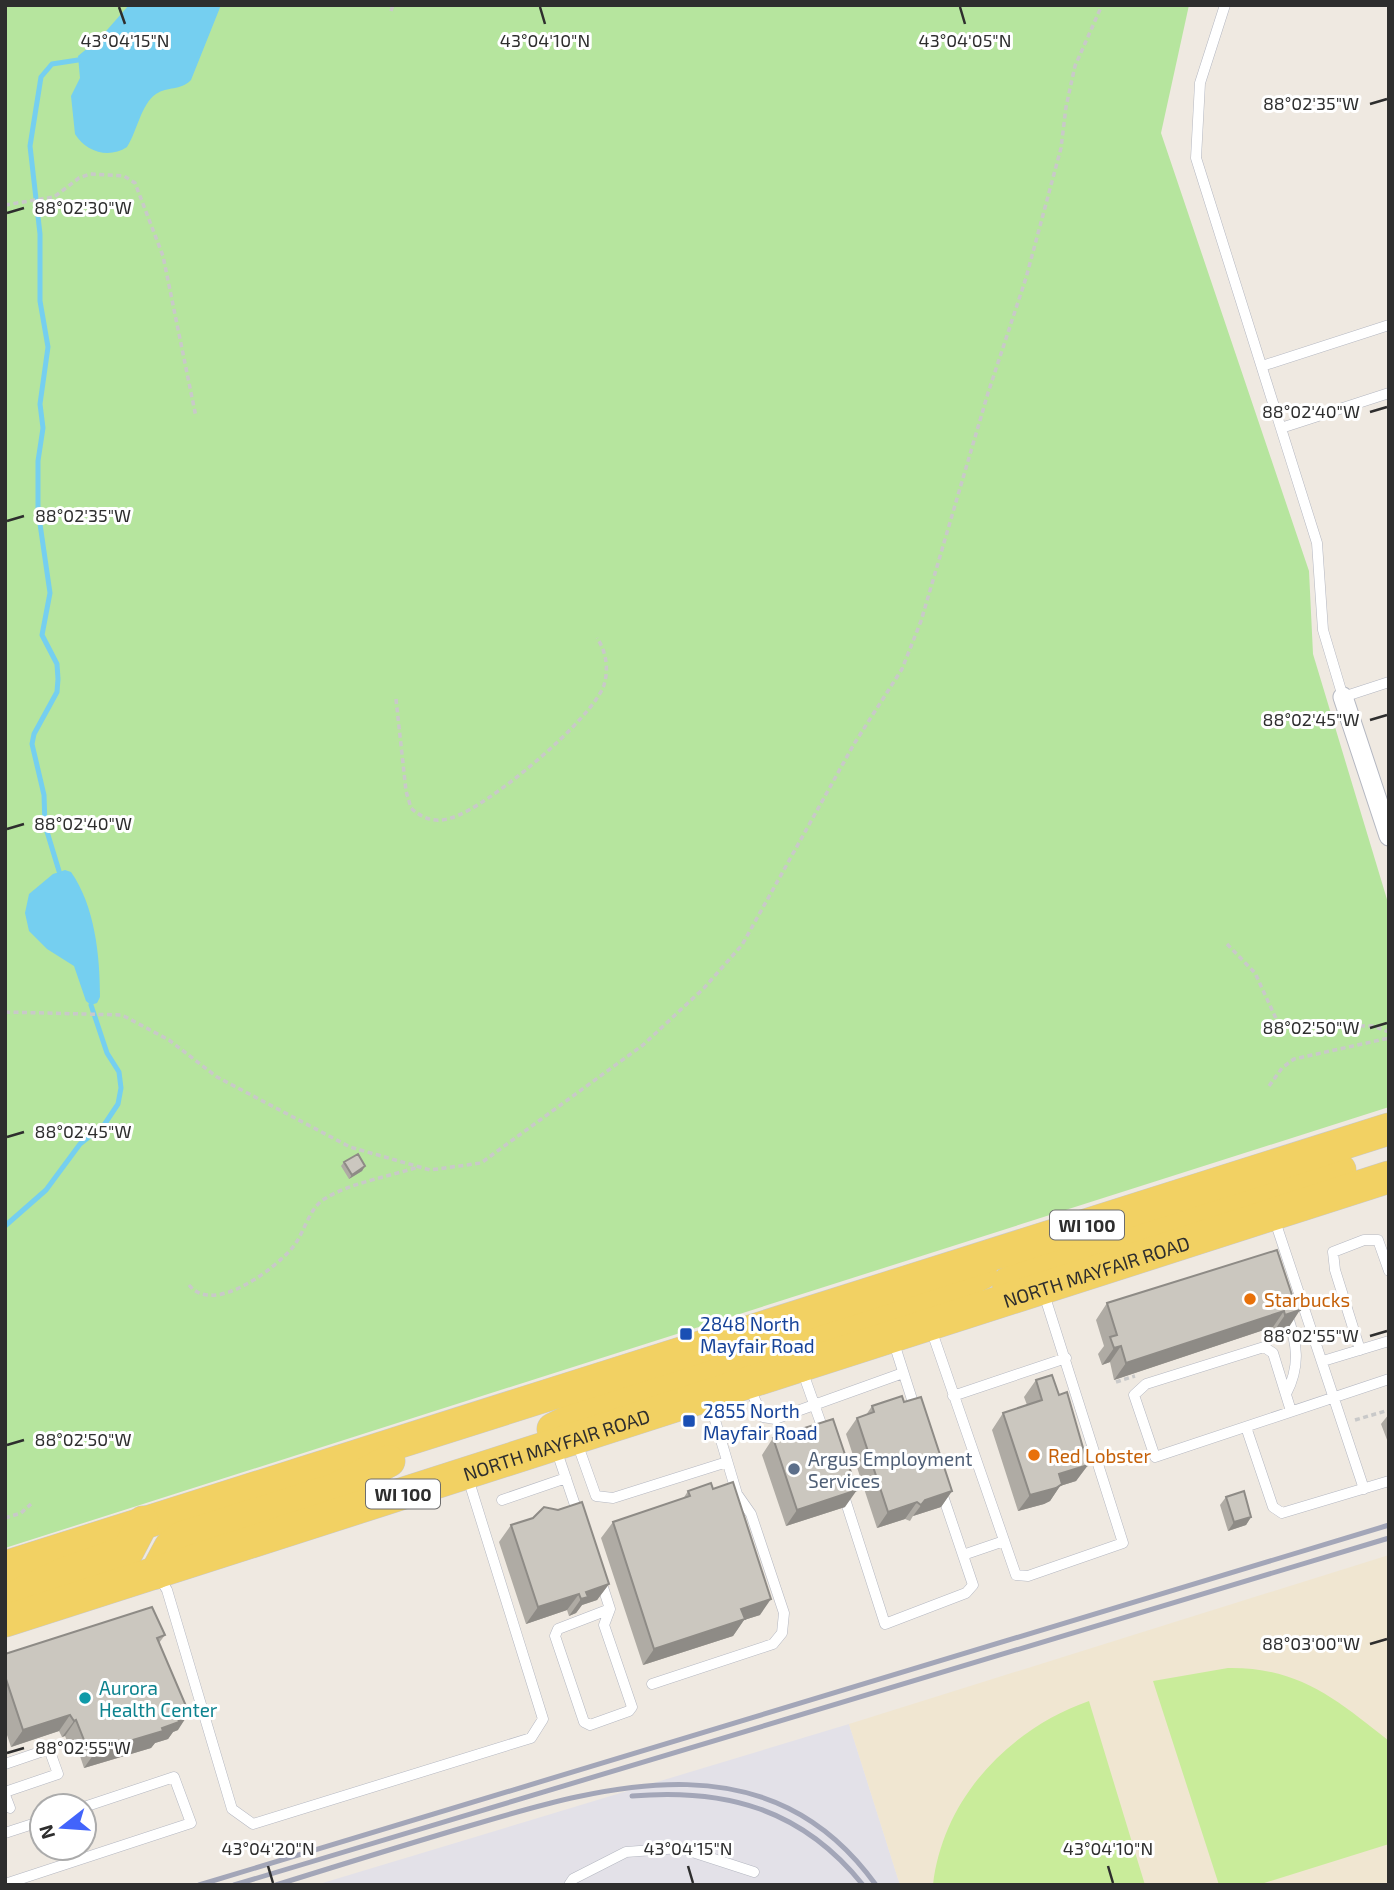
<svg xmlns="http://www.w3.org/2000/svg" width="1394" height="1890" viewBox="0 0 1394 1890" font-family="'Exo 2',sans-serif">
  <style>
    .industrial { fill: #e3e1e8 }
    .education { fill: #f0e6d1 }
    .green { fill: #b6e59e }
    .pitch { fill: #c9ec9a }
    .water { fill: #75cff0 }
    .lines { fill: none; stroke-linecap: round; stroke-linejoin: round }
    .stream { stroke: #75cff0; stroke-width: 5 }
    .lane-casing { stroke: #b4b7c1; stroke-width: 11 }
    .street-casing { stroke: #b4b7c1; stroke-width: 21 }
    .primary-casing { stroke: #c9c9c9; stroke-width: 33 }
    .path { stroke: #c9c9c9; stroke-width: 3.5; stroke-dasharray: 5 3.5; stroke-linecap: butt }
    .lane { stroke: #fff; stroke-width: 10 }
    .street { stroke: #fff; stroke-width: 19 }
    .primary { stroke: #f2d163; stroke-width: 32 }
    .rail { stroke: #a3a6b8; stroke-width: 5 }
    .wall { fill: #afaba4 }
    .shaded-wall { fill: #8e8b86 }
    .building { fill: #cbc7bf; stroke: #8e8b86; stroke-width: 2 }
    .ticks { fill: none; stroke: #2e2e2e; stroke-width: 2.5 }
    .food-dot { fill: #e8710a; stroke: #fff; stroke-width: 2.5 }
    .transit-dot { fill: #1a4fb4; stroke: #fff; stroke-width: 2.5 }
    .service-dot { fill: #5c6f8a; stroke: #fff; stroke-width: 2.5 }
    .culture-dot { fill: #0f9aa8; stroke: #fff; stroke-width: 2.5 }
    .labels { text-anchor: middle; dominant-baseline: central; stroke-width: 6; stroke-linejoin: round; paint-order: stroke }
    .shield { fill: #fff; stroke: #6d6d6d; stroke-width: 2 }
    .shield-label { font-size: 18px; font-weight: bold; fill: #2e2e2e }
    .street-label { font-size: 19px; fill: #2e2e2e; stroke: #fff }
    .food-label { font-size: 19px; fill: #c56008; stroke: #fff; text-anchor: start }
    .transit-label { font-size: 19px; fill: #164399; stroke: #fff; text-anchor: start }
    .service-label { font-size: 19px; fill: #4e5e75; stroke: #fff; text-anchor: start }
    .culture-label { font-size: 19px; fill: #0d838f; stroke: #fff; text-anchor: start }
    .ticks-label { font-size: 18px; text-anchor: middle; fill: #2e2e2e; stroke: #fff; stroke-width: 6; stroke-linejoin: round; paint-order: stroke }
  </style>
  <rect width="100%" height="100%" fill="#efe9e1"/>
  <!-- industrial -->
  <path class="industrial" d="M 849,1724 L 900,1885 L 316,1885 Z"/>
  <!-- education -->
  <path class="education" d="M 1389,1555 L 1389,1885 L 900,1885 L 849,1724 Z"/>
  <!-- green -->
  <path class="green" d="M 5,5 L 1189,5 L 1161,133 L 1309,571 L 1313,654 L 1389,906 L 1389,1107 L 5,1548 Z"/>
  <!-- pitch -->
  <path class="pitch" d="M 1228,1668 C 1299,1667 1336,1699 1389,1741 L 1389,1844 L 1258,1885 L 1219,1885 L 1153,1681 Z
    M 1089,1701 L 1145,1885 L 933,1885 C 943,1798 1009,1729 1089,1701 Z"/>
  <!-- water -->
  <path class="water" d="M 129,5 L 221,5 L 191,80 C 180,91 168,86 156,94 C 141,104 137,132 127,147 C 109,159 86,152 75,134 L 71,96 L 80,78 L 78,56 L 100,38 Z
    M 65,870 L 71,872 C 95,906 100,956 100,997 L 97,1003 L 91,1005 L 86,1001 L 74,966 L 47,949 L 29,931 L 25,913 L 29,894 L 53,874 Z"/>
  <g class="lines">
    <!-- stream -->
    <path class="stream" d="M 59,871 L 45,825 L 44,795 L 32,744 L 34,734 L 57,692 L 58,679 L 57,664 L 42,635 L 50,593 L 38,510 L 38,461 L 43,428 L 40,404 L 48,347 L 40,301 L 40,234 L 30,146 L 41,77 L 52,64 L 78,60
      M 5,1226 L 46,1190 L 80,1144 L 104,1125 L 118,1104 L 121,1088 L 119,1072 L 107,1053 L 91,1005"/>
    <!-- lane casing -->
    <g class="lane-casing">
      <path id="lane" d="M 1225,5 L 1200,83 L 1196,158 L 1317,543 L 1323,630 L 1343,697 L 1389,682
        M 1262,366 L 1389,325
        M 1281,428 L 1389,393
        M 1274,1218 L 1364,1489
        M 931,1329 L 1016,1575 L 1028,1576 L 1123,1543 L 1044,1294
        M 893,1340 L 916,1412
        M 1360,1350 L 1335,1270 L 1333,1252 L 1364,1240 L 1378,1240 L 1389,1271
        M 1323,1361 L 1389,1341
        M 802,1370 L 825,1435
        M 749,1387 L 763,1417 L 775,1419 L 903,1373
        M 1286,1394 C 1301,1365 1297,1344 1287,1314
        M 953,1396 L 1066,1358
        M 1291,1411 L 1273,1353 L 1264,1347 L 1146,1384 L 1134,1395 L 1155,1457 L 1389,1379
        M 1246,1427 L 1273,1507 L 1282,1513 L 1389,1481
        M 576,1440 L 596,1496 L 613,1498 L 727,1462
        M 556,1449 L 578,1514
        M 843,1493 L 885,1624 L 966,1593 L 973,1585 L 941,1490
        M 502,1500 L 566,1478
        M 963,1555 L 1004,1541
        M 159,1577 L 167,1590 L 232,1809 L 253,1824 L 531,1738 L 543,1719 L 467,1475
        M 600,1578 L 610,1609 L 604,1625 L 632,1707 L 629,1711 L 590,1725 L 584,1722 L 555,1636 L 558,1629 L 610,1609
        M 652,1684 L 773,1644 L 782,1633 L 784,1613 L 751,1514 L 737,1494 L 709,1400
        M 5,1764 L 49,1749 L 58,1774 L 5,1792
        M 5,1795 L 10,1808
        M 5,1833 L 42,1821
        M 5,1884 L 191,1823 L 174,1777 L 84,1807
        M 569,1885 L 573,1879 L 626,1852 L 680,1848 L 754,1872"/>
    </g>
    <!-- street casing -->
    <g class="street-casing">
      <path id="street" d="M 1343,697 L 1389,836"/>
    </g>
    <!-- primary casing -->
    <g class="primary-casing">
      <g id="primary">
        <path d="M 1008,1283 L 1067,1255 L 1340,1170"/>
        <path d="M 800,1366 C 804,1349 811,1341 826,1333 L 912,1308 L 981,1274"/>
        <path d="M 553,1429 L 605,1403 L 757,1356 L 780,1338 L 785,1321"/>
        <path d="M 5,1567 L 1389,1129"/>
        <path d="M 156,1573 L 170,1547 L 183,1537 L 336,1489 L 389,1461"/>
        <path d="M 5,1601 L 65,1573 L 128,1551 L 143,1522"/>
        <path id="s1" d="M 5,1621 L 1389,1177"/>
      </g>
    </g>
    <!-- path -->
    <path class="path" d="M 391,11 L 393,5
      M 5,205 L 54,197 L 79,178 L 90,174 L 124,176 L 135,183 L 163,256 L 196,417
      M 396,699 L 406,791 L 411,808 C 423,819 435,823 451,818 C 487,808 592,720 604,685 C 609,669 606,651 597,638
      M 1227,944 L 1255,973 L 1279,1025 L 1373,1026 L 1389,1032
      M 5,1012 L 122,1015 L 169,1040 L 217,1077 L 350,1147 L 430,1170 L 481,1163 L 643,1045 L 704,988 L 742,945 L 854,744 L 902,669 L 921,621 L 988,393 L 1026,278 L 1061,148 L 1066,107 L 1075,66 L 1102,5
      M 1269,1086 L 1282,1068 L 1294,1059 L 1389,1038
      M 189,1285 C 213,1316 275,1269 293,1247 C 305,1232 309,1207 326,1198 C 350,1183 391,1176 418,1167
      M 1116,1382 L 1135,1376
      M 1355,1420 L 1389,1410
      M 5,1518 L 21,1513 L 31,1504"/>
    <!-- lane -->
    <use href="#lane" class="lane"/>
    <!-- street -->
    <use href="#street" class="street"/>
    <!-- primary -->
    <use href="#primary" class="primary"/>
    <!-- rail -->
    <path class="rail" d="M 632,1796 C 726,1788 802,1809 863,1885
      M 199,1885 L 1389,1525
      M 234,1885 L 1389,1538
      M 276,1885 C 340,1865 404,1845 469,1826 C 613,1783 771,1739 876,1885"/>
  </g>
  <!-- wall -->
  <path class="wall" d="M 344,1162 L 365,1166 L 362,1171 L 349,1179 L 341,1166 Z
    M 1277,1250 L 1289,1327 L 1274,1331 L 1273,1327 L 1114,1380 L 1110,1362 L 1102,1365 L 1098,1354 L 1104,1346 L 1096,1320 L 1107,1303 Z
    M 1036,1380 L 1059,1395 L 1088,1465 L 1076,1481 L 1060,1486 L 1050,1501 L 1044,1504 L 1018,1511 L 992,1430 L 1003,1413 L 1027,1405 L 1024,1397 Z
    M 904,1402 L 952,1491 L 941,1507 L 913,1516 L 910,1521 L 905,1519 L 877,1528 L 846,1434 L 857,1418 L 866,1415 L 872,1406 Z
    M 1389,1414 L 1389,1445 L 1381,1424 Z
    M 773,1438 L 845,1507 L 786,1526 L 762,1455 Z
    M 688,1491 L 760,1615 L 744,1620 L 733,1636 L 643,1665 L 601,1538 L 613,1522 L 683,1499 Z
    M 1226,1497 L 1251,1517 L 1246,1525 L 1228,1531 L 1220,1505 Z
    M 511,1525 L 609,1584 L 597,1600 L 582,1605 L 576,1613 L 569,1616 L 567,1610 L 526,1624 L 499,1542 Z
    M 165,1635 L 159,1643 L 178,1730 L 173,1732 L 168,1739 L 155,1743 L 151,1748 L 84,1768 L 80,1756 L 73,1756 L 65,1736 L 62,1737 L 59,1731 L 11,1747 L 5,1729 L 5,1654 Z"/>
  <!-- shaded-wall -->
  <path class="shaded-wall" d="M 365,1166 L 362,1171 L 349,1179 L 352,1175 Z
    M 1300,1310 L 1289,1327 L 1274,1331 L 1285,1315 Z
    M 1284,1311 L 1273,1327 L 1114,1380 L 1126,1363 Z
    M 1121,1346 L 1110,1362 L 1102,1365 L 1114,1348 Z
    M 1088,1465 L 1076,1481 L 1060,1486 L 1050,1501 L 1044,1504 L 1018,1511 L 1030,1495 L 1059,1474 Z
    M 857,1490 L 845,1507 L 786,1526 L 797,1510 Z
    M 952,1491 L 941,1507 L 913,1516 L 925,1500 Z
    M 917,1502 L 905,1519 L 877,1528 L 888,1512 Z
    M 1251,1517 L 1246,1525 L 1228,1531 L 1234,1522 Z
    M 609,1584 L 597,1600 L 582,1605 L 576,1613 L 569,1616 L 586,1592 Z
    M 579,1594 L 567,1610 L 526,1624 L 538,1607 Z
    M 771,1599 L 760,1615 L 744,1620 L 733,1636 L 643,1665 L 654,1649 L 741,1609 Z
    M 189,1713 L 178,1730 L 173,1732 L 168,1739 L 155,1743 L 151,1748 L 84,1768 L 96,1751 L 162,1728 L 178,1718 Z
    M 70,1715 L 59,1731 L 11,1747 L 23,1730 Z
    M 76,1720 L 65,1736 L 62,1737 L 74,1721 Z
    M 84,1740 L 91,1740 L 80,1756 L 73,1756 Z"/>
  <!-- building -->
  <path class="building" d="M 358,1154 L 365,1166 L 352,1175 L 344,1162 Z
    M 1277,1250 L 1293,1298 L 1296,1297 L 1300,1310 L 1285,1315 L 1284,1311 L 1126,1363 L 1121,1346 L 1114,1348 L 1110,1337 L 1117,1335 L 1107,1303 Z
    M 1052,1375 L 1059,1395 L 1067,1392 L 1088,1465 L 1059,1474 L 1062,1484 L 1056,1488 L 1030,1495 L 1003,1413 L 1042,1400 L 1036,1380 Z
    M 902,1396 L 904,1402 L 921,1397 L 952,1491 L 925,1500 L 921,1505 L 917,1502 L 888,1512 L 857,1418 L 874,1412 L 872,1406 Z
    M 833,1419 L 857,1490 L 797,1510 L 773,1438 Z
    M 733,1482 L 771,1599 L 741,1609 L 745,1619 L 654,1649 L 613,1522 L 690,1496 L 688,1491 L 711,1483 L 713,1489 Z
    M 1244,1491 L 1251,1517 L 1234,1522 L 1226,1497 Z
    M 582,1502 L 609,1584 L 586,1592 L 588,1597 L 581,1599 L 579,1594 L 538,1607 L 511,1525 L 533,1518 L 544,1507 L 558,1510 Z
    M 152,1607 L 165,1635 L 157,1638 L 189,1713 L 178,1718 L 179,1722 L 162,1728 L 163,1731 L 96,1751 L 91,1740 L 84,1740 L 76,1720 L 74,1721 L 70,1715 L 23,1730 L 5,1676 L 5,1654 Z"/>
  <!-- ticks -->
  <path class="ticks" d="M 119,7 L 125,24M 540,7 L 545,24M 960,7 L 965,24M 1370,104 L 1387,99M 7,213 L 24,208M 1370,412 L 1387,407M 7,521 L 24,516M 1370,720 L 1387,715M 7,829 L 24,824M 1370,1028 L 1387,1023M 7,1137 L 24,1132M 1370,1336 L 1387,1331M 7,1445 L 24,1440M 1370,1644 L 1387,1639M 7,1753 L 24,1748M 268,1866 L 273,1883M 688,1866 L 693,1883M 1108,1866 L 1113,1883"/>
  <!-- markers -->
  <g class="food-dot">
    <circle cx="1250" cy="1299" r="7"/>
    <circle cx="1034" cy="1455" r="7"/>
  </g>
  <g class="transit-dot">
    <rect x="679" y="1327" width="14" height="14" rx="3.5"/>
    <rect x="682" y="1414" width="14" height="14" rx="3.5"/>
  </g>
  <circle class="service-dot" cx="794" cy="1469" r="7"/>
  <circle class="culture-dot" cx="85" cy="1698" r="7"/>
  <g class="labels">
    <!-- shield labels -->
    <g class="shield">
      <rect x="1050" y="1210.5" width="74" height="29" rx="5"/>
      <rect x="366" y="1479.5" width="74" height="29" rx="5"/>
    </g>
    <g class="shield-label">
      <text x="1087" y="1225">WI 100</text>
      <text x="403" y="1494">WI 100</text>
    </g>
    <!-- street labels -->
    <g class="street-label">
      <text stroke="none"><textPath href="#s1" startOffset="1146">NORTH MAYFAIR ROAD</textPath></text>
      <text stroke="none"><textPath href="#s1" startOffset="579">NORTH MAYFAIR ROAD</textPath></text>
    </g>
    <!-- food labels -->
    <g class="food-label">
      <text x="1264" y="1299">Starbucks</text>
      <text x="1048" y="1455">Red Lobster</text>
    </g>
    <!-- transit labels -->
    <g class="transit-label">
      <text x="700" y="1323">2848 North<tspan x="700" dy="22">Mayfair Road</tspan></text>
      <text x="703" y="1410">2855 North<tspan x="703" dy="22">Mayfair Road</tspan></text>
    </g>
    <!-- service labels -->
    <g class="service-label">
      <text x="808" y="1458">Argus Employment<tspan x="808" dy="22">Services</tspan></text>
    </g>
    <!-- culture labels -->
    <g class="culture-label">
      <text x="99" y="1687">Aurora<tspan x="99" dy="22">Health Center</tspan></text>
    </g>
  </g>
  <g class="ticks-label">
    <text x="125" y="47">43°04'15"N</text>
    <text x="545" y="47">43°04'10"N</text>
    <text x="965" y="47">43°04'05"N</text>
    <text x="1311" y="110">88°02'35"W</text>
    <text x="83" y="214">88°02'30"W</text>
    <text x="1311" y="418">88°02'40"W</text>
    <text x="83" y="522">88°02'35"W</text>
    <text x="1311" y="726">88°02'45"W</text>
    <text x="83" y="830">88°02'40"W</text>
    <text x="1311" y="1034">88°02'50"W</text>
    <text x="83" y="1138">88°02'45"W</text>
    <text x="1311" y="1342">88°02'55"W</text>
    <text x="83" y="1446">88°02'50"W</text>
    <text x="1311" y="1650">88°03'00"W</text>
    <text x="83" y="1754">88°02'55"W</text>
    <text x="268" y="1855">43°04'20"N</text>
    <text x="688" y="1855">43°04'15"N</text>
    <text x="1108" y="1855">43°04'10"N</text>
  </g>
  <!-- border -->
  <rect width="1394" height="1890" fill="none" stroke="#2e2e2e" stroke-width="14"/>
  <!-- north arrow -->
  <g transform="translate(63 1827) rotate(253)"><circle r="33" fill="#ffffff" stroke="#ababab" stroke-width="2"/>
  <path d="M0-5L12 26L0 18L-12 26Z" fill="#4264fb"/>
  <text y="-10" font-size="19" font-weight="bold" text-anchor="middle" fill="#2e2e2e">N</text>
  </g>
</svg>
